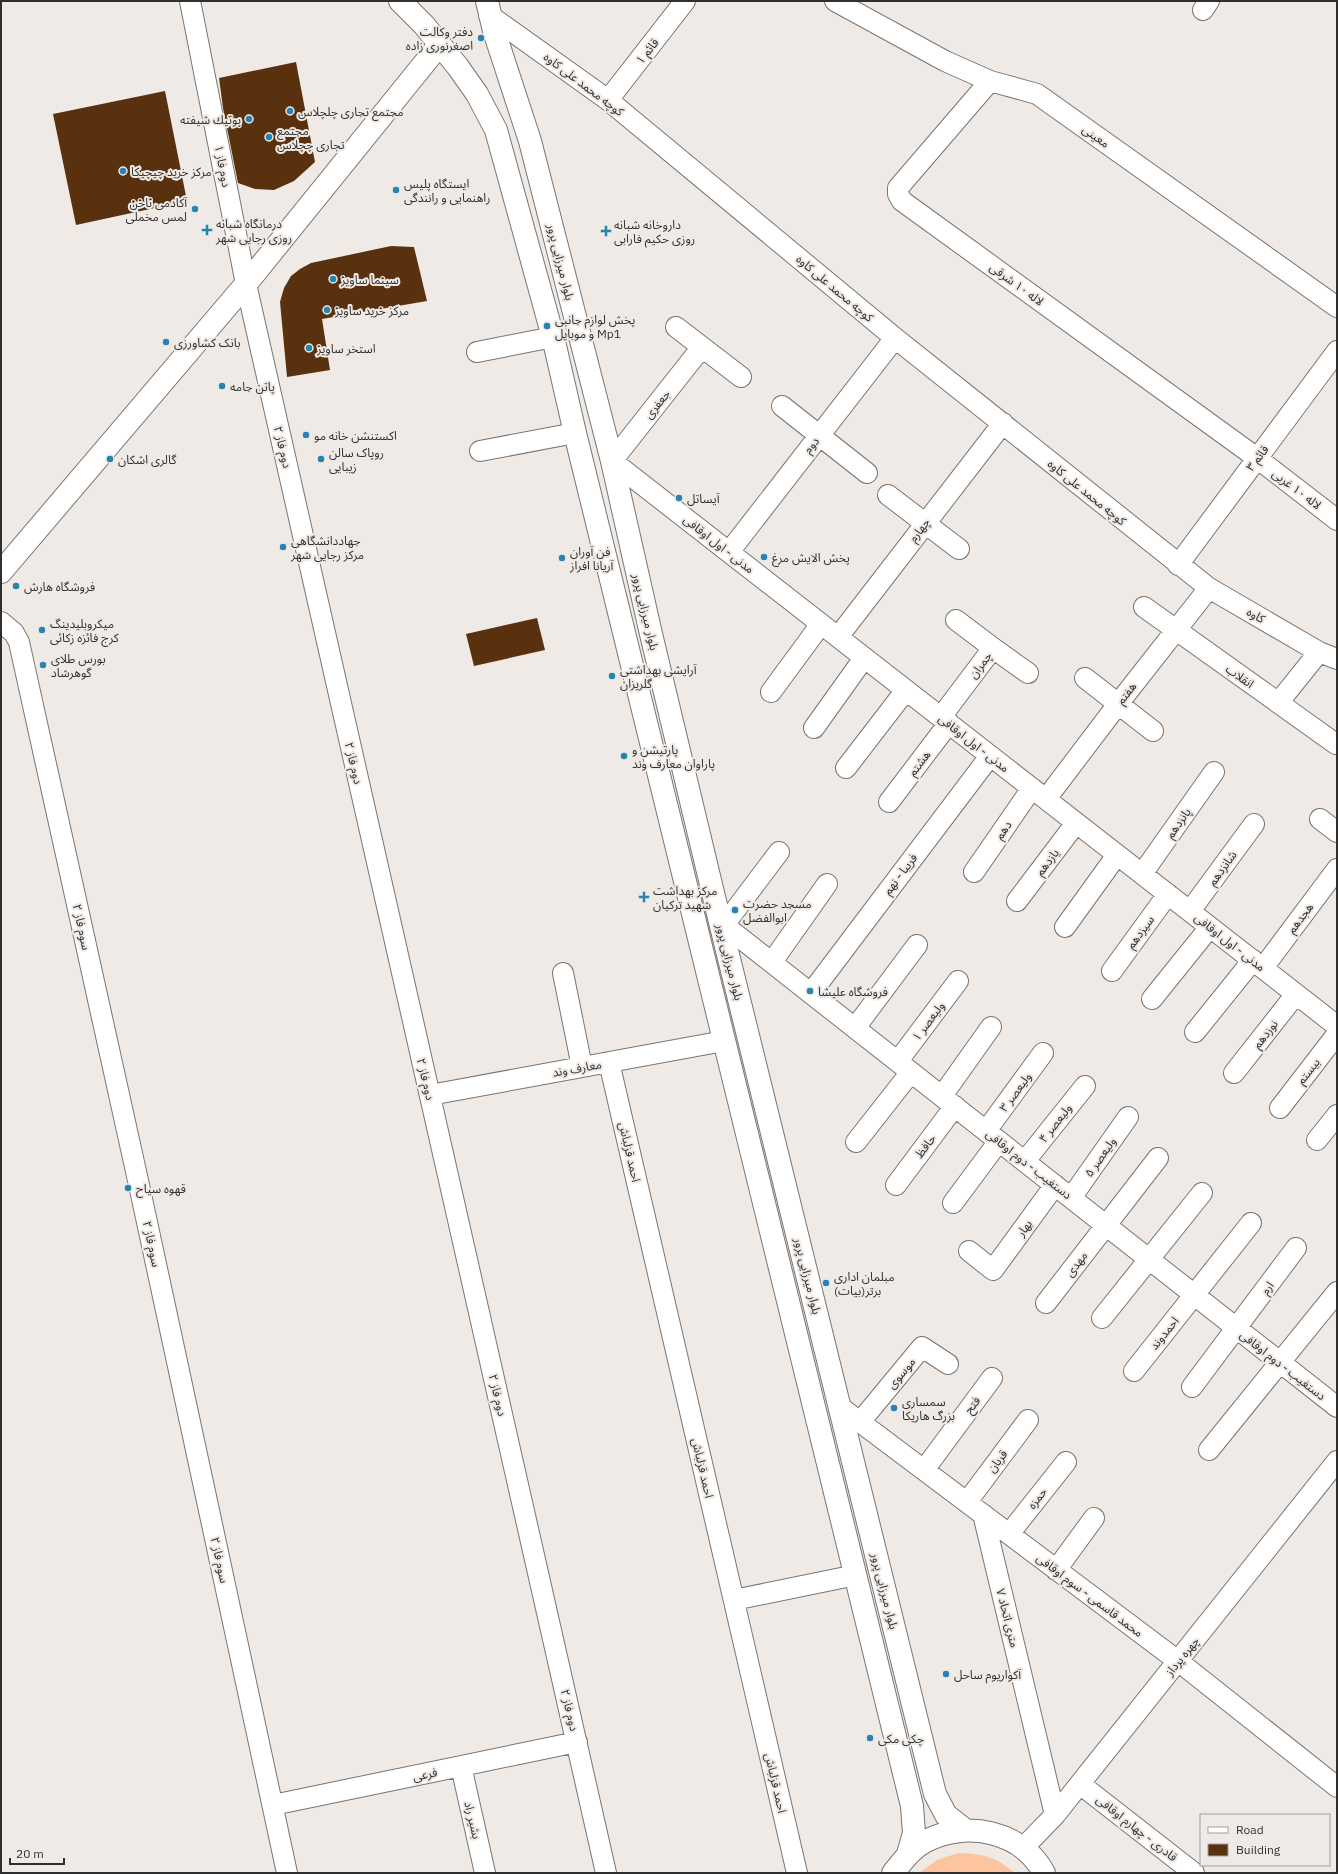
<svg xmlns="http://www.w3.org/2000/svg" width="1338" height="1874" viewBox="0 0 1338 1874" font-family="'IBM Plex Sans','Noto Sans Arabic',sans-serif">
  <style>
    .green { fill: #fcc5a0 }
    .building { fill: #5a310e }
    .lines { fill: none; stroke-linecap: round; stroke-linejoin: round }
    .minor-casing { stroke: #797572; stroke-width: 22 }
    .major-casing { stroke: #797572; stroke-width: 24 }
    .minor { stroke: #fff; stroke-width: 20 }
    .major { stroke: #fff; stroke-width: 22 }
    .poi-dot { fill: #2783b0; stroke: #efeae6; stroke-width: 1.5 }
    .labels { text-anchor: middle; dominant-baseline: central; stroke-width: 4; stroke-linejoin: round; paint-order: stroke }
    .poi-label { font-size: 12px; fill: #312f2e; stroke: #efeae6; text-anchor: start }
    .street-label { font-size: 12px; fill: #312f2e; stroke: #efeae6 }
  </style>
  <rect width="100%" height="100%" fill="#efeae6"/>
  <!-- green -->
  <path class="green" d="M 958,1853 C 984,1854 994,1856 1015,1873 L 919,1873 L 937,1860 Z"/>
  <!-- building -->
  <path class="building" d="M 296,62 L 315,162 L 294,181 L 274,190 L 255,189 L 238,183 L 223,108 L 219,78 Z
    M 165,91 L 187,201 L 76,225 L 53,114 Z
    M 391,246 L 414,247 L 427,301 L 322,319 L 330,370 L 287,377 L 280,302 L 284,288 L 291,276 L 300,269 L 311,263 Z
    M 537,618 L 545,650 L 474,666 L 466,634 Z"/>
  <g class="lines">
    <!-- minor casing -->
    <g class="minor-casing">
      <path id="minor" d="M 190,1 L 246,284 L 606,1873
        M 835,1 L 945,61 L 990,81 L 1037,94 L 1337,307
        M 1203,10 L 1209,1
        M 489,15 L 608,100 L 895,338 L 1209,588 L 1319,652 L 1337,659
        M 990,81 L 898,188 L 898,194 L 902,201 L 1257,458 L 1337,520
        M 608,100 L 685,1
        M 676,327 L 741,377
        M 702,347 L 612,461 L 1337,1026
        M 477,352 L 553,337
        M 782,406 L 867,473
        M 480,451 L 575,433
        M 888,495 L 959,549
        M 729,552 L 895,338
        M 1178,565 L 1337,351
        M 1144,607 L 1336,744
        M 956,620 L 993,648
        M 1,622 L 14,633 L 19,642 L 139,1185 L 287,1873
        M 838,637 L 1003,423
        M 1085,678 L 1153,731
        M 771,692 L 821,624
        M 1278,703 L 1319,652
        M 941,717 L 993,648 L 1028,673
        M 814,728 L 864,658
        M 846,768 L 906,690
        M 1046,799 L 1118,704 L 1209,588
        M 889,802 L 949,723
        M 1320,819 L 1337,832
        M 974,872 L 1032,788
        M 1142,874 L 1214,772
        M 1017,901 L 1076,823
        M 1190,911 L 1254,824
        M 720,922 L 1337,1407
        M 724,925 L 779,852
        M 1065,927 L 1117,855
        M 772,962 L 827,884
        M 1263,968 L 1337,869
        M 1112,971 L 1168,894
        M 563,973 L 582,1067
        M 811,993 L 990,756
        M 1152,999 L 1210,927
        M 855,1028 L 917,945
        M 1195,1032 L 1253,960
        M 898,1061 L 958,981
        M 609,1062 L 797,1873
        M 1234,1073 L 1296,994
        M 430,1095 L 724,1041
        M 942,1096 L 991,1027
        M 1280,1108 L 1337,1034
        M 986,1131 L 1043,1053
        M 1317,1140 L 1337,1115
        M 856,1142 L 911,1072
        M 1025,1161 L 1085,1086
        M 896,1185 L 955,1106
        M 1071,1198 L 1128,1117
        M 953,1203 L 999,1141
        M 969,1251 L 993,1270 L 1055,1185
        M 1046,1303 L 1158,1158
        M 1102,1318 L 1202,1193
        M 1134,1371 L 1251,1223
        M 1192,1387 L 1296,1248
        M 840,1407 L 1178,1661 L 1337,1787
        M 860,1422 L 922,1347 L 948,1364
        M 1209,1450 L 1337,1292
        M 924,1470 L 992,1378
        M 967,1502 L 1028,1420
        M 983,1514 L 1055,1815
        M 1009,1534 L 1066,1462
        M 1056,1570 L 1094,1518
        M 734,1600 L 856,1575
        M 461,1766 L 485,1873
        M 1080,1784 L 1194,1873
        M 273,1805 L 577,1742
        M 1023,1848 L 1055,1815 L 1337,1461"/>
    </g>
    <!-- major casing -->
    <g class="major-casing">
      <path id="major" d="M 400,1 L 424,25 L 458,67 L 477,94 L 496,130 L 553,337 L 575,433 L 912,1806 L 914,1833 L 908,1854
        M 487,1 L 494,31 L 530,141 L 612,461 L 651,634 L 720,922 L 935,1794 L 946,1815 L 965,1830
        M 1,572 L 246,284 L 440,44
        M 893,1873 C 903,1861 912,1848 926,1841 C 966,1820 1022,1831 1044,1873"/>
    </g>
    <!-- minor -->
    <use href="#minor" class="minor"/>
    <!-- major -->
    <use href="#major" class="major"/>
  </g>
  <!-- markers -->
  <g class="poi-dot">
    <circle cx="481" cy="38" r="4"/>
    <circle cx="290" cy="111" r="4"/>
    <circle cx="249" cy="119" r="4"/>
    <circle cx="269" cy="137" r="4"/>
    <circle cx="123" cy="171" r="4"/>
    <circle cx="396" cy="190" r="4"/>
    <circle cx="195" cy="209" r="4"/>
    <path d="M205 224h4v4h4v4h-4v4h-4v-4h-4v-4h4z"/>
    <path d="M604 225h4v4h4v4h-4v4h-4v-4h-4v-4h4z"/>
    <circle cx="333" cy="279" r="4"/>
    <circle cx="327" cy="310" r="4"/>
    <circle cx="547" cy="326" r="4"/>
    <circle cx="166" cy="342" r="4"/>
    <circle cx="309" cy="348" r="4"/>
    <circle cx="222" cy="386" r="4"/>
    <circle cx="306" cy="435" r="4"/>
    <circle cx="110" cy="459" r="4"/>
    <circle cx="321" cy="459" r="4"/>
    <circle cx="679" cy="498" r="4"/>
    <circle cx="283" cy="547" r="4"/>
    <circle cx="764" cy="557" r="4"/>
    <circle cx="562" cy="558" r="4"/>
    <circle cx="16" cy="586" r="4"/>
    <circle cx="42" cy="630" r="4"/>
    <circle cx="43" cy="665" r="4"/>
    <circle cx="612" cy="676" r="4"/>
    <circle cx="624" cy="756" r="4"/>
    <path d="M642 891h4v4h4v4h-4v4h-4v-4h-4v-4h4z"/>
    <circle cx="735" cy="910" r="4"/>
    <circle cx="810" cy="991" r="4"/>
    <circle cx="128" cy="1188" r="4"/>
    <circle cx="826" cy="1283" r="4"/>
    <circle cx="894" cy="1408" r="4"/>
    <circle cx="946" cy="1674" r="4"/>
    <circle cx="870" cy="1738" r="4"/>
  </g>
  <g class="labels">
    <!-- poi labels -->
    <g class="poi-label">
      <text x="473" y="31" text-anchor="end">دفتر وکالت<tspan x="473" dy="14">اصغرنوری زاده</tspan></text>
      <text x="298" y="111">مجتمع تجاری چلچلاس</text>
      <text x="241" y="119" text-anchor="end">بوتيك شيفته</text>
      <text x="277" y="130">مجتمع<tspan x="277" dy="14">تجاری چچلاس</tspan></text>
      <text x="131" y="171">مرکز خرید چیچیکا</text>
      <text x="404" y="183">ایستگاه پلیس<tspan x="404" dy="14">راهنمایی و رانندگی</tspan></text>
      <text x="187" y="202" text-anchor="end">آکادمی ناخن<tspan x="187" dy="14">لمس مخملی</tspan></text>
      <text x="216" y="223">درمانگاه شبانه<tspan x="216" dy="14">روزی رجایی شهر</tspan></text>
      <text x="614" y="224">داروخانه شبانه<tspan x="614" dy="14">روزی حکیم فارابی</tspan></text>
      <text x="341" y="279">سینما ساویز</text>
      <text x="335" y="310">مرکز خرید ساویز</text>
      <text x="555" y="319">پخش لوازم جانبی<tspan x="555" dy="14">و موبایل Mp1</tspan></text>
      <text x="174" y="342">بانک کشاورزی</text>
      <text x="317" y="348">استخر ساویز</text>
      <text x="230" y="386">پاتن جامه</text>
      <text x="314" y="435">اکستنشن خانه مو</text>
      <text x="329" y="452">روپاک سالن<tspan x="329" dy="14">زیبایی</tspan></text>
      <text x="118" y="459">گالری اشکان</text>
      <text x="687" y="498">آیساتل</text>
      <text x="291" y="540">جهاددانشگاهی<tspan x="291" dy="14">مرکز رجایی شهر</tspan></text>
      <text x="570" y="551">فن آوران<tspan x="570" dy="14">آریانا افراز</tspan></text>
      <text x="772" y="557">پخش الایش مرغ</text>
      <text x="24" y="586">فروشگاه هارش</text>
      <text x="50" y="623">میکروبلیدینگ<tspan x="50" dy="14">کرج فائزه زکائی</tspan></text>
      <text x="51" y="658">بورس طلای<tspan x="51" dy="14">گوهرشاد</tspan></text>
      <text x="620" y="669">آرایشی بهداشتی<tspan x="620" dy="14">گلریزان</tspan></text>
      <text x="632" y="749">پارتیشن و<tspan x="632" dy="14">پاراوان معارف وند</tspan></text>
      <text x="653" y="890">مرکز بهداشت<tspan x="653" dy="14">شهید ترکیان</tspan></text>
      <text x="743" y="903">مسجد حضرت<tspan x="743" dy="14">ابوالفضل</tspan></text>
      <text x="818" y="991">فروشگاه علیشا</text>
      <text x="136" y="1188">قهوه سیاح</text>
      <text x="834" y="1276">مبلمان اداری<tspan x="834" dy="14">برتر(بیات)</tspan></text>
      <text x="902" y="1401">سمساری<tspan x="902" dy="14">بزرگ هاریکا</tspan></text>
      <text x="954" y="1674">آکواریوم ساحل</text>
      <text x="878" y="1738">چکی مکی</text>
    </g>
    <!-- street labels -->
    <g class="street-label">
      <text transform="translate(647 51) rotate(-52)">قائم ۱</text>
      <text transform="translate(584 84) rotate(37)">کوچه محمد علی کاوه</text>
      <text transform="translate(1096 136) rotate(35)">معینی</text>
      <text transform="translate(223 166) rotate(79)">دوم فاز ۱</text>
      <text transform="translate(561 262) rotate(76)">بلوار میرزایی پرور</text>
      <text transform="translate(1017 284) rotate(36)">لاله ۱۰ شرقی</text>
      <text transform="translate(835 288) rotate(40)">کوچه محمد علی کاوه</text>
      <text transform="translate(657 404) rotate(-51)">جعفری</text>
      <text transform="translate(811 445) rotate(-52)">دوم</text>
      <text transform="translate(283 447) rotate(77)">دوم فاز ۲</text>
      <text transform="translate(1257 458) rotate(-53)">قائم ۳</text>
      <text transform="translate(1297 489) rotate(37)">لاله ۱۰ غربی</text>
      <text transform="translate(1087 492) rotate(39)">کوچه محمد علی کاوه</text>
      <text transform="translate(919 530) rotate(-53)">چهارم</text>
      <text transform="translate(719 544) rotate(38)">مدنی - اول اوقافی</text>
      <text transform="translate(646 612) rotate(77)">بلوار میرزایی پرور</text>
      <text transform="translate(1256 615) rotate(30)">کاوه</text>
      <text transform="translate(980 665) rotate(-53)">چمران</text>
      <text transform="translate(1240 676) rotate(35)">انقلاب</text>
      <text transform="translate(1126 693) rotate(-52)">هفتم</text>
      <text transform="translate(974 743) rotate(38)">مدنی - اول اوقافی</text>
      <text transform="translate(354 763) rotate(77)">دوم فاز ۲</text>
      <text transform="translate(919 763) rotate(-53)">هشتم</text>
      <text transform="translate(1178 823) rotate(-55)">پانزدهم</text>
      <text transform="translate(1003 830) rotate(-55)">دهم</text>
      <text transform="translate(1047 862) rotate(-53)">یازدهم</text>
      <text transform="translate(1222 868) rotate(-54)">شانزدهم</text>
      <text transform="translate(900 874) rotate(-53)">فریبا - نهم</text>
      <text transform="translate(1300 918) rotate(-53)">هجدهم</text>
      <text transform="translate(82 927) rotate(78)">سوم فاز ۲</text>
      <text transform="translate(1140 932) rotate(-54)">سیزدهم</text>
      <text transform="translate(1230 942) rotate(38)">مدنی - اول اوقافی</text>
      <text transform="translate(730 962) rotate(76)">بلوار میرزایی پرور</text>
      <text transform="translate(928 1021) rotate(-53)">ولیعصر ۱</text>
      <text transform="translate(1265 1034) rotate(-52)">نوزدهم</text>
      <text transform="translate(577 1068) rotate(-10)">معارف وند</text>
      <text transform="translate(1308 1071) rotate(-52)">بیستم</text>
      <text transform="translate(426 1079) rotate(77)">دوم فاز ۲</text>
      <text transform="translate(1015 1092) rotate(-54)">ولیعصر ۳</text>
      <text transform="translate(1055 1123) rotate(-52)">ولیعصر ۴</text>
      <text transform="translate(925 1146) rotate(-53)">حافظ</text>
      <text transform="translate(630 1152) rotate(77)">احمد قزلباش</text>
      <text transform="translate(1100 1157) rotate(-55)">ولیعصر ۵</text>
      <text transform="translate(1029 1164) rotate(38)">دستغیب - دوم اوقافی</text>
      <text transform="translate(1024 1228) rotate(-54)">بهار</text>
      <text transform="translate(152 1244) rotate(78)">سوم فاز ۲</text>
      <text transform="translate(1076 1264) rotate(-53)">مهدی</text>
      <text transform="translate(808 1276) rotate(76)">بلوار میرزایی پرور</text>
      <text transform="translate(1267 1288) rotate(-54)">ارم</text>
      <text transform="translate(1164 1333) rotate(-51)">احمدوند</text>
      <text transform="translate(1283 1365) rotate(38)">دستغیب - دوم اوقافی</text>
      <text transform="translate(901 1373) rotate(-50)">موسوی</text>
      <text transform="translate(498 1395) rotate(77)">دوم فاز ۲</text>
      <text transform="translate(972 1405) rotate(-54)">فتح</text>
      <text transform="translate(997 1461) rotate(-53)">قربان</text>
      <text transform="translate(703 1468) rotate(77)">احمد قزلباش</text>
      <text transform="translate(1037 1498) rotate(-52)">حمزه</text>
      <text transform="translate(220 1560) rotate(78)">سوم فاز ۲</text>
      <text transform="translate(885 1591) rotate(76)">بلوار میرزایی پرور</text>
      <text transform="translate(1090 1595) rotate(37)">محمد قاسمی - سوم اوقافی</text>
      <text transform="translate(1008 1618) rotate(76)">۷ متری اتحاد</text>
      <text transform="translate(1182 1656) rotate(-51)">چهره پرداز</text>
      <text transform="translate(570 1710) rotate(77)">دوم فاز ۲</text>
      <text transform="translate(425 1774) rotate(-12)">فرعی</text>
      <text transform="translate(776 1783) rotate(77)">احمد قزلباش</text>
      <text transform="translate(473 1820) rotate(77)">بشیر راد</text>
      <text transform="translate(1137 1828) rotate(38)">قادری - چهارم اوقافی</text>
    </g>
  </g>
  <!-- border -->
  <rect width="1338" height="1874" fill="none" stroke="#312f2e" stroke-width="4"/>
  <!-- legend -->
  <rect x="1200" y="1814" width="130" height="52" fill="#efeae6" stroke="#a39f9c"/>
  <rect x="1208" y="1827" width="20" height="6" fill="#ffffff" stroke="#a39f9c"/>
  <text x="1236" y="1834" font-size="12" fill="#312f2e">Road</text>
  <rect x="1208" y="1844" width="20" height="12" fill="#5a310e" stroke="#a39f9c"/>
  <text x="1236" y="1854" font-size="12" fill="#312f2e">Building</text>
  <!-- scale -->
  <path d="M10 1858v6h54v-6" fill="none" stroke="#312f2e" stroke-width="2"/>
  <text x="16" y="1858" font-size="12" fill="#312f2e" stroke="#efeae6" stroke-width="3" paint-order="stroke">20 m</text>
</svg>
